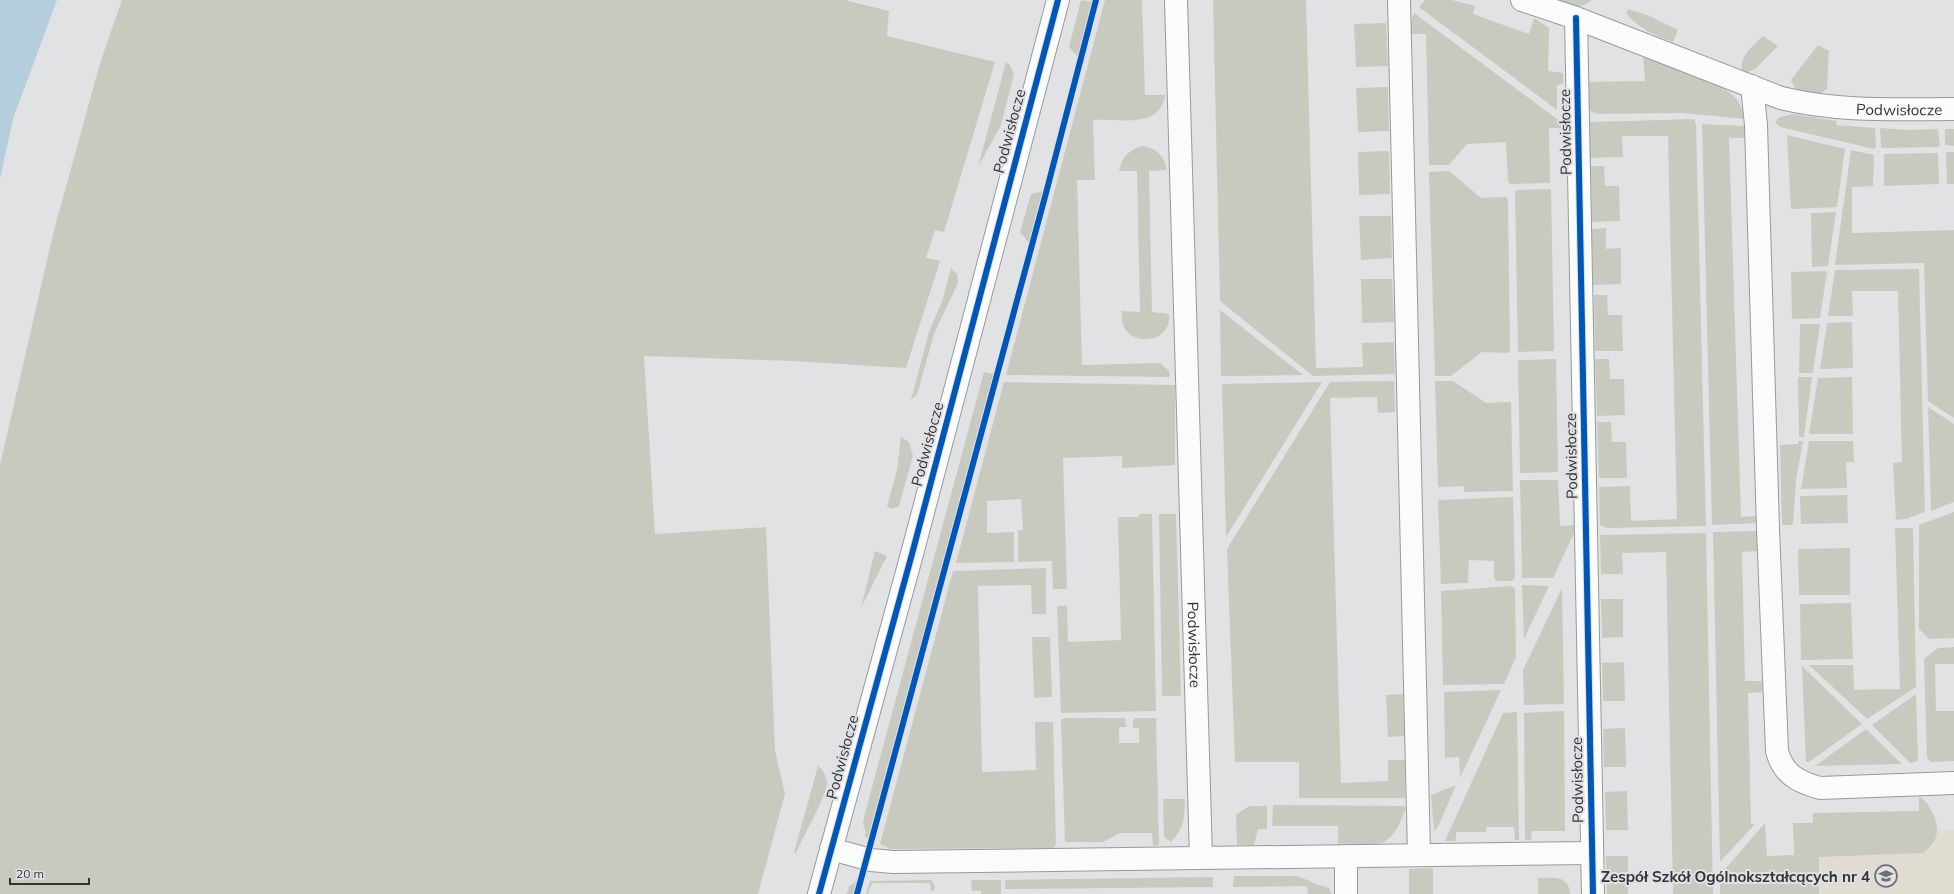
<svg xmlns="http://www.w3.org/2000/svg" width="1954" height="894" viewBox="0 0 1954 894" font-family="Mulish,sans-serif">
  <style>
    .education { fill: #e1dcd1 }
    .green { fill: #c9cabf }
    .water { fill: #b4cede }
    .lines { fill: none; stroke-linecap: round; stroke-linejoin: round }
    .minor-casing { stroke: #98999b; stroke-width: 24 }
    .minor { stroke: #fafbfb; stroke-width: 22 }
    .cycleway-casing { stroke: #e0e1e5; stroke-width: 8 }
    .cycleway { stroke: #0057b8; stroke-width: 6 }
    .labels { text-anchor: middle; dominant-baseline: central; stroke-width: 4; stroke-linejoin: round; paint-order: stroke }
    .street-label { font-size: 15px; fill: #333335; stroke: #e0e1e5 }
    .poi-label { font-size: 15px; font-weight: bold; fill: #333335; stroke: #e0e1e5; text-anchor: end }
  </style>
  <rect width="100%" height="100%" fill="#e1e2e4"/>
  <!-- education -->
  <path class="education" d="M 1954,830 L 1954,894 L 1819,894 L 1817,834 Z"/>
  <!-- green -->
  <path class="green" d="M 122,0 L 845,0 L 889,11 L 887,36 L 995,62 L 944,232 L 935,230 L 926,258 L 940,261 L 906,368 L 793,361 L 644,356 L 655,534 L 766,527 L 775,751 L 785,794 L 758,894 L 0,894 L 0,465 L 54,230 L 101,60 Z
    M 1081,0 L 1093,2 L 1078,57 L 1069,47 Z
    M 1105,0 L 1142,0 L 1145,95 L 1165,95 C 1160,130 1119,118 1093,120 L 1095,180 L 1077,180 L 1082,365 L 1160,363 L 1169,371 L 1170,377 L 1006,375 Z
    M 1213,0 L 1306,0 L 1316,368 L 1363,367 L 1362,343 L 1394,342 L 1395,374 L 1313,376 L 1220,301 Z
    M 1425,0 L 1452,0 L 1475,6 L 1473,14 L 1529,34 L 1534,18 L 1549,28 L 1548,71 L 1563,73 L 1563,84 L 1557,85 L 1557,110 L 1419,7 Z
    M 1553,0 L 1592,0 C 1578,11 1568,5 1553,0 Z
    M 1628,9 L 1650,16 L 1678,30 L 1673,42 C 1655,35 1638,29 1626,13 Z
    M 1414,13 L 1565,125 L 1565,128 L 1549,128 L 1550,183 L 1511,184 L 1508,182 L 1506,142 L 1467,144 L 1449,165 L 1429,165 L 1426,34 L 1410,34 L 1412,18 Z
    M 1386,23 L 1388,66 L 1356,67 L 1354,24 Z
    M 1763,36 L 1778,46 L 1755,69 L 1746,73 L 1742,71 C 1739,56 1753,46 1763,36 Z
    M 1818,45 L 1829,51 L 1827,89 L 1820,94 L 1797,90 L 1795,88 L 1791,80 Z
    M 1643,57 C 1669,66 1709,77 1730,93 C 1739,99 1743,110 1746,119 L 1682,113 L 1597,114 L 1588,110 L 1587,82 L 1645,81 Z
    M 1006,62 L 1010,65 L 1014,74 L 1001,125 L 978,167 Z
    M 1388,87 L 1389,131 L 1358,132 L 1356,88 Z
    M 1793,114 L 1837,121 L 1836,125 L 1875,128 L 1876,147 L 1874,149 L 1780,127 L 1775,122 L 1780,117 Z
    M 1695,119 L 1695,123 L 1696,123 L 1706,526 L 1607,528 L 1600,525 L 1599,487 L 1630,486 L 1631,521 L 1677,519 L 1668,136 L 1622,136 L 1623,157 L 1590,158 L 1590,122 Z
    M 1702,124 L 1745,126 L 1745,138 L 1729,138 L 1741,517 L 1758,516 L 1758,523 L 1712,525 Z
    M 1880,128 L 1908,130 L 1938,129 L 1940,145 L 1938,147 L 1883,148 L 1881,147 Z
    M 1945,129 L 1954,129 L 1954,146 L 1945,145 Z
    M 1787,135 L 1845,149 L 1837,207 L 1791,209 Z
    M 1143,146 C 1158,149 1164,156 1167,170 L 1149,171 L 1152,312 L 1169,314 C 1173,348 1116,348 1122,311 L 1140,312 L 1137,171 L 1119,171 C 1122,156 1129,150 1143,146 Z
    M 1851,150 L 1874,155 L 1873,186 L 1852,187 L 1852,233 L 1954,230 L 1954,418 L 1928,401 L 1924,263 L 1835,265 Z
    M 1389,151 L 1390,194 L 1359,195 L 1358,152 Z
    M 1946,152 L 1954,152 L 1954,184 L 1947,184 Z
    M 1938,153 L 1939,184 L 1884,186 L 1884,154 Z
    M 1591,166 L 1604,166 L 1605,186 L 1619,186 L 1620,221 L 1592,222 Z
    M 1449,171 L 1481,198 L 1506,197 L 1508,200 L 1510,351 L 1509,353 L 1482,352 L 1451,376 L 1435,376 L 1429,172 Z
    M 1551,189 L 1554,351 L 1518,352 L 1515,194 L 1517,190 Z
    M 1043,191 L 1029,243 L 1020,232 L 1031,194 Z
    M 1836,212 L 1828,266 L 1812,267 L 1811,213 Z
    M 1359,216 L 1391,216 L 1392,258 L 1361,260 Z
    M 1606,228 L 1606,249 L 1621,248 L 1621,284 L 1593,285 L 1592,229 Z
    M 951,268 L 957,274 L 958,283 L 934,334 L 917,395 L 911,400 L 929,332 L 943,299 Z
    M 1919,269 L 1925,512 L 1906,519 L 1896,520 L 1893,463 L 1902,462 L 1898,291 L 1852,291 L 1853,316 L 1828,316 L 1835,270 Z
    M 1825,271 L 1827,272 L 1820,318 L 1792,319 L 1791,272 Z
    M 1361,279 L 1392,279 L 1394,322 L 1362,323 Z
    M 1594,295 L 1607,295 L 1608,315 L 1622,315 L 1623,351 L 1595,351 Z
    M 1220,310 L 1303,375 L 1221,376 Z
    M 1852,322 L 1853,368 L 1820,369 L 1827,323 Z
    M 1800,324 L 1820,324 L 1813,373 L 1799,373 Z
    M 1556,359 L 1558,472 L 1520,473 L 1518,361 L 1520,360 Z
    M 1595,359 L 1609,359 L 1610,379 L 1624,379 L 1625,415 L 1597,416 Z
    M 984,372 L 994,374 L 869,840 L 864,835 L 866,833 L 863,823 L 864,817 Z
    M 1798,377 L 1812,377 L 1804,437 L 1799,437 Z
    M 1852,377 L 1853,434 L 1809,434 L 1818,378 Z
    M 1394,381 L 1395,412 L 1378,413 L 1377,397 L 1330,398 L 1341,783 L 1388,781 L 1388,760 L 1405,760 L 1405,798 L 1299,798 L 1299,762 L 1235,762 L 1227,549 L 1330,382 Z
    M 1435,381 L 1453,381 L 1486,403 L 1509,402 L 1511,403 L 1513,491 L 1464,492 L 1464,486 L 1438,487 Z
    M 1004,382 L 1175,385 L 1175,465 L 1122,468 L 1122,456 L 1063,458 L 1067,589 L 1053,589 L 1052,561 L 1018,562 L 1018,530 L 1023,530 L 1021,499 L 987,501 L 987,533 L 1014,532 L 1014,562 L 956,563 Z
    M 1322,382 L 1226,537 L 1222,384 Z
    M 1928,407 L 1954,424 L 1954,502 L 1931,511 Z
    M 1597,422 L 1611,422 L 1612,442 L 1626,442 L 1627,478 L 1599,478 Z
    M 901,437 L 909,442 L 913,456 L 899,506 L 893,509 L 887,507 L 897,470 Z
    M 1798,441 L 1803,441 L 1796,481 L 1793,523 L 1792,525 L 1782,525 L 1780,445 L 1798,444 Z
    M 1809,441 L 1853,441 L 1854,462 L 1846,462 L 1847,488 L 1801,489 Z
    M 1520,480 L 1558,480 L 1560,526 L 1575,525 L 1574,533 L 1553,578 L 1522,578 Z
    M 1847,495 L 1848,523 L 1801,524 L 1800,496 Z
    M 1513,497 L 1515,578 L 1512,581 L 1497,581 L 1494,578 L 1494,561 L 1469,560 L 1468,583 L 1441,584 L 1438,500 Z
    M 1954,512 L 1954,638 L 1929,639 L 1919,629 L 1919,525 Z
    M 1139,514 L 1152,514 L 1156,711 L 1061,713 L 1057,606 L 1067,606 L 1068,642 L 1121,640 L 1118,517 L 1139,517 Z
    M 1159,514 L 1176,514 L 1181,696 L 1162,696 Z
    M 1895,528 L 1913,528 L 1916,687 L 1867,719 L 1809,665 L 1853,665 L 1854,690 L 1900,689 Z
    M 1758,531 L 1759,551 L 1742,552 L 1745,681 L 1762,681 L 1762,692 L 1748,693 L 1751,824 L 1755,824 L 1720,862 L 1713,532 Z
    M 1706,533 L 1713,894 L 1673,894 L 1666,552 L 1622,553 L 1623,574 L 1601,574 L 1600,535 Z
    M 1850,548 L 1850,595 L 1799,595 L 1798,549 Z
    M 875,551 L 887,556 L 861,608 Z
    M 1046,568 L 1046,614 L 1032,614 L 1031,585 L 978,586 L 982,772 L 1036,770 L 1035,722 L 1053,722 L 1056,844 L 1054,848 L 890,849 L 880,844 L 953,571 Z
    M 1522,585 L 1549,586 L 1524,639 Z
    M 1511,586 L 1515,588 L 1516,657 L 1504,684 L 1443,685 L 1441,591 Z
    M 1562,588 L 1564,704 L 1524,705 L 1523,670 Z
    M 1601,599 L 1623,599 L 1623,637 L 1602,638 Z
    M 1851,603 L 1853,659 L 1801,660 L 1800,604 Z
    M 1032,637 L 1050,637 L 1052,697 L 1034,698 Z
    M 1954,647 L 1954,664 L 1935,664 L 1936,711 L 1954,711 L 1954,761 L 1931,762 L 1927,758 L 1924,659 L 1938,648 Z
    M 1624,662 L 1625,701 L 1603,701 L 1602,663 Z
    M 1802,666 L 1862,724 L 1809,762 L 1806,762 Z
    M 1501,690 L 1460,778 L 1459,757 L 1445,758 L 1444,692 Z
    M 1403,694 L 1405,736 L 1388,737 L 1386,695 Z
    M 1916,694 L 1918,760 L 1916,762 L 1910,763 L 1872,725 Z
    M 1564,711 L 1565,831 L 1532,831 L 1531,840 L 1525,840 L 1524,713 Z
    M 1517,712 L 1519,840 L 1515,840 L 1514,827 L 1486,827 L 1486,832 L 1456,832 L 1456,841 L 1445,841 L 1503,713 Z
    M 1064,718 L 1125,718 L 1126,727 L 1119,727 L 1119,743 L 1139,743 L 1139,728 L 1133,728 L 1133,721 L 1135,718 L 1156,718 L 1159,845 L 1153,846 L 1152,833 L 1120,833 L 1103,842 L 1065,842 L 1061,721 Z
    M 1625,728 L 1626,767 L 1604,767 L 1603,729 Z
    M 1866,729 L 1902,764 L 1815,766 Z
    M 818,766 C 823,770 826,775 827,782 C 827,795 802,839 796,853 L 794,852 Z
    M 1456,785 L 1438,827 L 1434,831 L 1431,795 Z
    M 1627,791 L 1628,830 L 1606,830 L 1605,792 Z
    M 1919,797 C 1925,799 1928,804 1931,810 C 1941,827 1939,841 1923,853 L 1819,857 L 1819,894 L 1720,894 L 1720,875 L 1765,823 L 1767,856 L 1794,855 L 1793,823 L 1813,823 L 1813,813 L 1919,811 Z
    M 1163,799 L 1185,799 C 1184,820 1185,826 1171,842 L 1164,837 Z
    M 1273,805 L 1404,806 L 1406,808 C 1402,818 1396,834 1387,840 C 1379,847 1349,843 1338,844 L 1338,826 L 1272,826 Z
    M 1249,806 L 1267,806 L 1267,829 L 1258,829 L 1254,845 L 1237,845 L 1236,815 Z
    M 1606,856 L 1628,856 L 1628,894 L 1607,894 Z
    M 1433,868 L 1433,894 L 1409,894 L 1409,869 Z
    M 1234,876 L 1298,876 L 1316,884 L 1329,888 L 1332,894 L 1308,894 L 1307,886 L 1233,887 Z
    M 1213,877 L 1213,887 L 1005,889 L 1005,880 Z
    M 1538,878 C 1553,878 1569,874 1570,894 L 1538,894 Z
    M 931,880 L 935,887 L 933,891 L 931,891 L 930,883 L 872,883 L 868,894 L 866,894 L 870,881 Z
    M 972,880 L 1001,880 L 1001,894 L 981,894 L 981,891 L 972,891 L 971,886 Z
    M 857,881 L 854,894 L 846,894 L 849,890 L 848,887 Z"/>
  <!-- water -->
  <path class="water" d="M 0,0 L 57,0 L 13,119 L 0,179 Z"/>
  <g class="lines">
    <!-- minor casing -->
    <g class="minor-casing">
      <g id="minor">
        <path id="s1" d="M 1176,0 L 1201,858"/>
        <path d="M 1399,0 L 1419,855"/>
        <path id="s2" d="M 1522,0 L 1576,18 L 1781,98 C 1838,112 1896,109 1954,109"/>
        <path d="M 1576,18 L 1593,894"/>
        <path d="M 1752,86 L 1756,125 L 1768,529 L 1777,751 C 1783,774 1798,782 1820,788 L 1954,783"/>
        <path d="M 831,849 L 871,860 L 893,862 L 1591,853"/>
        <path d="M 1346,856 L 1346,894"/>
        <path d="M 819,894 L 912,554 L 1058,0"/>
      </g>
    </g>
    <!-- minor -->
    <use href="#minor" class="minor"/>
    <!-- cycleway casing -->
    <g class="cycleway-casing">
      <path id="cycleway" d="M 1576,18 L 1593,894
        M 819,894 L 912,554 L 1058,0
        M 857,894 L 1046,193 L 1096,0"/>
    </g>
    <!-- cycleway -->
    <use href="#cycleway" class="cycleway"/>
  </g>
  <!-- icons -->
  <defs>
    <g id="school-ring" transform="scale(1.15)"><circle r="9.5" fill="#e0e1e5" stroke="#707072" stroke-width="1.5"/><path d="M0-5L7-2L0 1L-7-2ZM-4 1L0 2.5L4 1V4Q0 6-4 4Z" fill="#707072"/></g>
  </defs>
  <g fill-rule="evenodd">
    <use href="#school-ring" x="1886" y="876"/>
  </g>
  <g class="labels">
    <!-- street labels -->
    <g class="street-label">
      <text stroke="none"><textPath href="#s2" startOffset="396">Podwisłocze</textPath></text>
      <text transform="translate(1009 131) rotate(-75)">Podwisłocze</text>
      <text transform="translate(1565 132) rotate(-91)">Podwisłocze</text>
      <text transform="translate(927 444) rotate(-75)">Podwisłocze</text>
      <text transform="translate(1571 456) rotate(-91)">Podwisłocze</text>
      <text stroke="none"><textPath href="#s1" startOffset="645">Podwisłocze</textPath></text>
      <text transform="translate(842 757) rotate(-75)">Podwisłocze</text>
      <text transform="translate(1577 780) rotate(-91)">Podwisłocze</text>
    </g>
    <!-- poi labels -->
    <g class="poi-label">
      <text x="1870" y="876">Zespół Szkół Ogólnokształcących nr 4</text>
    </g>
  </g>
  <!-- scale -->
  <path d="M10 878v6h79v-6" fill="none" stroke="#333335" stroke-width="2"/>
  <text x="16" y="878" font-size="12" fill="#333335" stroke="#e0e1e5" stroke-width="3" paint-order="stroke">20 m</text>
</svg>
